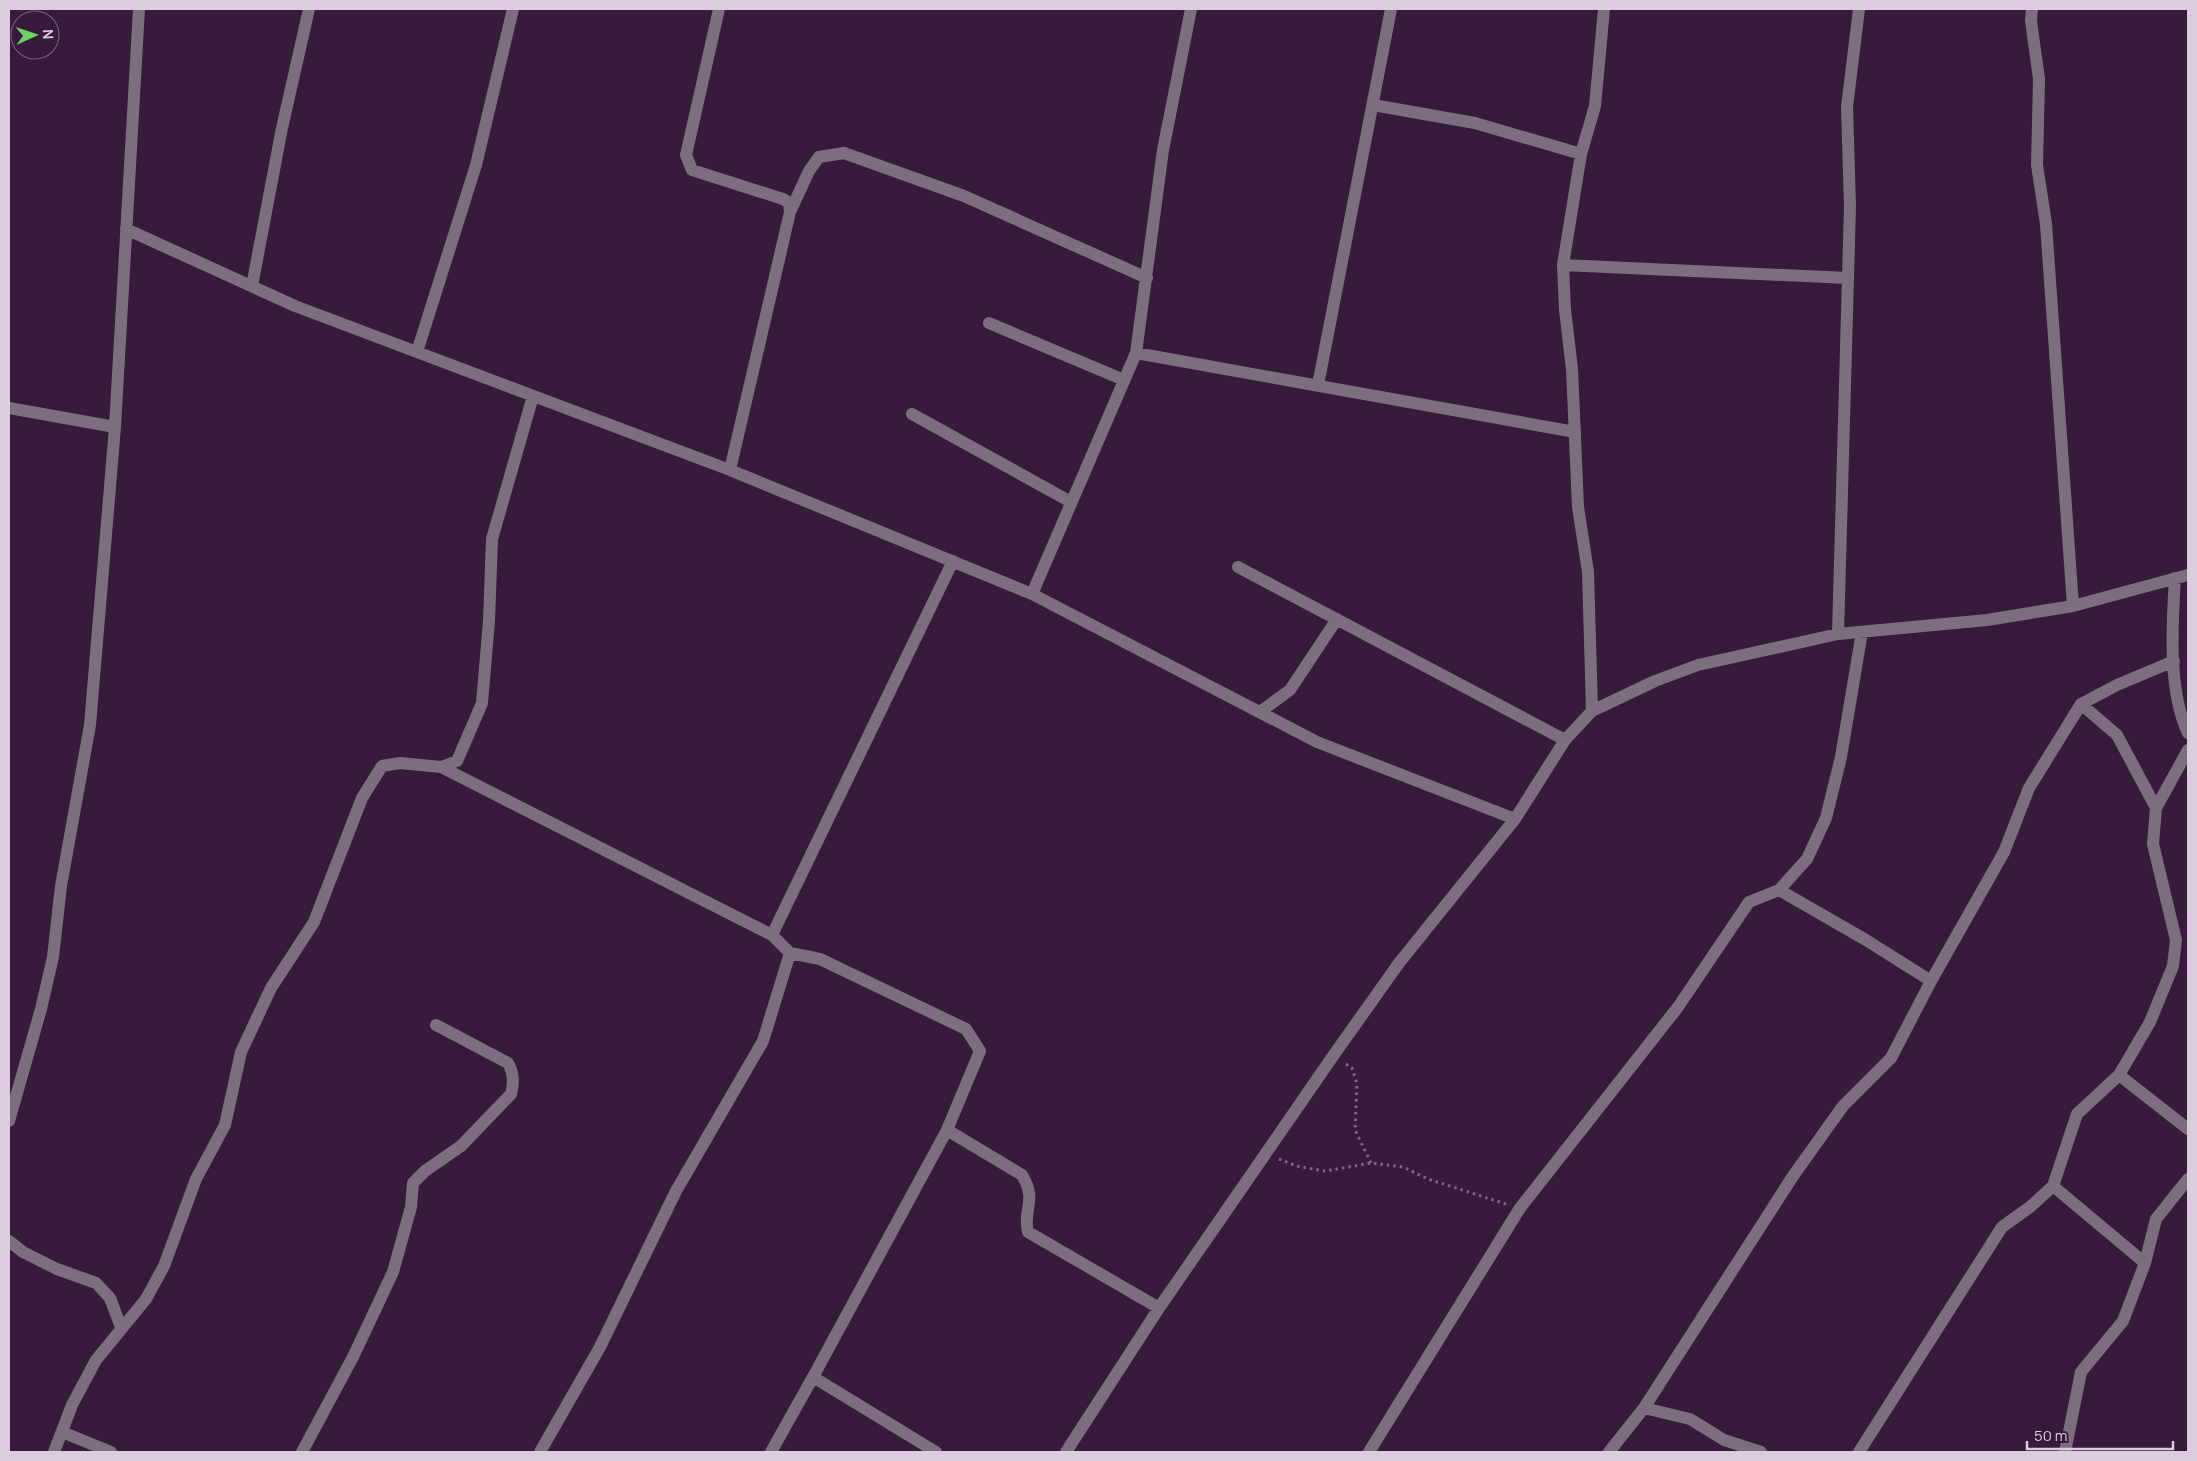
<svg xmlns="http://www.w3.org/2000/svg" width="2197" height="1461" viewBox="0 0 2197 1461" font-family="Manrope,sans-serif">
  <style>
    .lines { fill: none; stroke-linecap: round; stroke-linejoin: round }
    .path { stroke: #7e6782; stroke-width: 3; stroke-dasharray: 2.5 4; stroke-linecap: butt }
    .minor { stroke: #7d6e7f; stroke-width: 12 }
  </style>
  <rect width="100%" height="100%" fill="#371b3b"/>
  <g class="lines">
    <!-- path -->
    <path class="path" d="M 1346,1064 L 1352,1068 L 1357,1084 L 1355,1130 L 1371,1163
      M 1279,1159 L 1296,1166 L 1325,1171 L 1371,1163 L 1403,1167 L 1428,1179 L 1506,1204"/>
    <!-- minor -->
    <path class="minor" d="M 719,9 L 686,155 L 692,170 L 783,199 L 789,203 L 790,212 L 730,470
      M 2032,9 L 2031,21 L 2039,79 L 2037,165 L 2046,224 L 2073,606
      M 1373,105 L 1475,123 L 1581,154
      M 790,212 L 809,171 L 819,157 L 844,153 L 964,196 L 1147,278
      M 126,229 L 295,306 L 730,470 L 1032,594 L 1317,742 L 1515,819
      M 1563,265 L 1848,278
      M 252,286 L 282,128 L 309,9
      M 989,323 L 1124,380
      M 417,352 L 476,165 L 513,9
      M 1136,353 L 1575,432
      M 1318,385 L 1391,9
      M 9,408 L 115,427
      M 912,414 L 1071,502
      M 1238,567 L 1565,740
      M 2175,578 C 2172,624 2168,692 2188,733
      M 1032,594 L 1136,353 L 1163,150 L 1191,9
      M 1838,634 L 1850,206 L 1847,107 L 1859,9
      M 2081,704 L 2117,735 L 2156,808
      M 1261,711 L 1290,690 L 1337,619
      M 1592,711 L 1588,572 L 1578,507 L 1572,369 L 1565,310 L 1563,265 L 1581,154 L 1595,106 L 1604,9
      M 441,767 L 772,935
      M 1779,890 L 1866,940 L 1931,981
      M 2119,1075 L 2188,1129
      M 9,1121 L 41,1009 L 53,957 L 61,886 L 90,725 L 115,427 L 139,9
      M 947,1130 L 1022,1175 C 1038,1201 1022,1210 1028,1232 L 1159,1308
      M 2053,1186 L 2145,1263
      M 9,1241 L 23,1252 L 57,1269 L 96,1283 L 110,1298 L 121,1327
      M 813,1377 L 947,1130 L 980,1051 L 966,1029 L 820,959 L 790,953 L 772,935 L 953,561
      M 1644,1408 L 1690,1419 L 1724,1440 L 1761,1452
      M 62,1432 L 111,1452
      M 54,1452 L 72,1405 L 96,1360 L 146,1299 L 164,1266 L 196,1179 L 225,1125 L 241,1052 L 271,988 L 314,922 L 362,798 L 382,766 L 400,763 L 441,767 L 457,761 L 482,703 L 489,621 L 492,539 L 533,396
      M 302,1452 L 353,1357 L 393,1272 L 411,1207 L 413,1183 L 425,1171 L 461,1146 L 511,1094 C 514,1083 514,1073 508,1063 L 436,1025
      M 540,1452 L 600,1347 L 676,1191 L 763,1041 L 790,953
      M 771,1452 L 813,1377 L 936,1452
      M 1066,1452 L 1159,1308 L 1333,1056 L 1399,963 L 1515,819 L 1565,740 L 1592,711 L 1655,681 L 1698,665 L 1838,634 L 1987,620 L 2073,606 L 2188,575
      M 1369,1452 L 1520,1208 L 1678,1007 L 1749,902 L 1779,890 L 1807,859 L 1826,818 L 1841,757 L 1862,632
      M 1609,1452 L 1644,1408 L 1793,1176 L 1843,1106 L 1891,1058 L 1931,981 L 2004,852 L 2029,788 L 2081,704 L 2117,685 L 2174,661
      M 1859,1452 L 2002,1227 L 2030,1207 L 2053,1186 L 2077,1114 L 2119,1075 L 2150,1022 L 2173,966 L 2176,940 L 2153,844 L 2156,808 L 2188,750
      M 2065,1452 L 2081,1372 L 2123,1321 L 2145,1263 L 2156,1219 L 2188,1179"/>
  </g>
  <!-- border -->
  <rect width="2197" height="1461" fill="none" stroke="#ddcce0" stroke-width="20"/>
  <!-- north arrow -->
  <g transform="translate(35 35) rotate(87)"><circle r="24" fill="#371b3b" stroke="#79627d"/>
  <path d="M0-4L9 19L0 12L-9 19Z" fill="#6ad363"/>
  <text y="-8" font-size="14" font-weight="bold" text-anchor="middle" fill="#ddcce0">N</text>
  </g>
  <!-- scale -->
  <path d="M2027 1441v8h146v-8" fill="none" stroke="#ddcce0" stroke-width="2.5"/>
  <text x="2034" y="1441" font-size="15" fill="#ddcce0" stroke="#371b3b" stroke-width="4" paint-order="stroke">50 m</text>
</svg>
